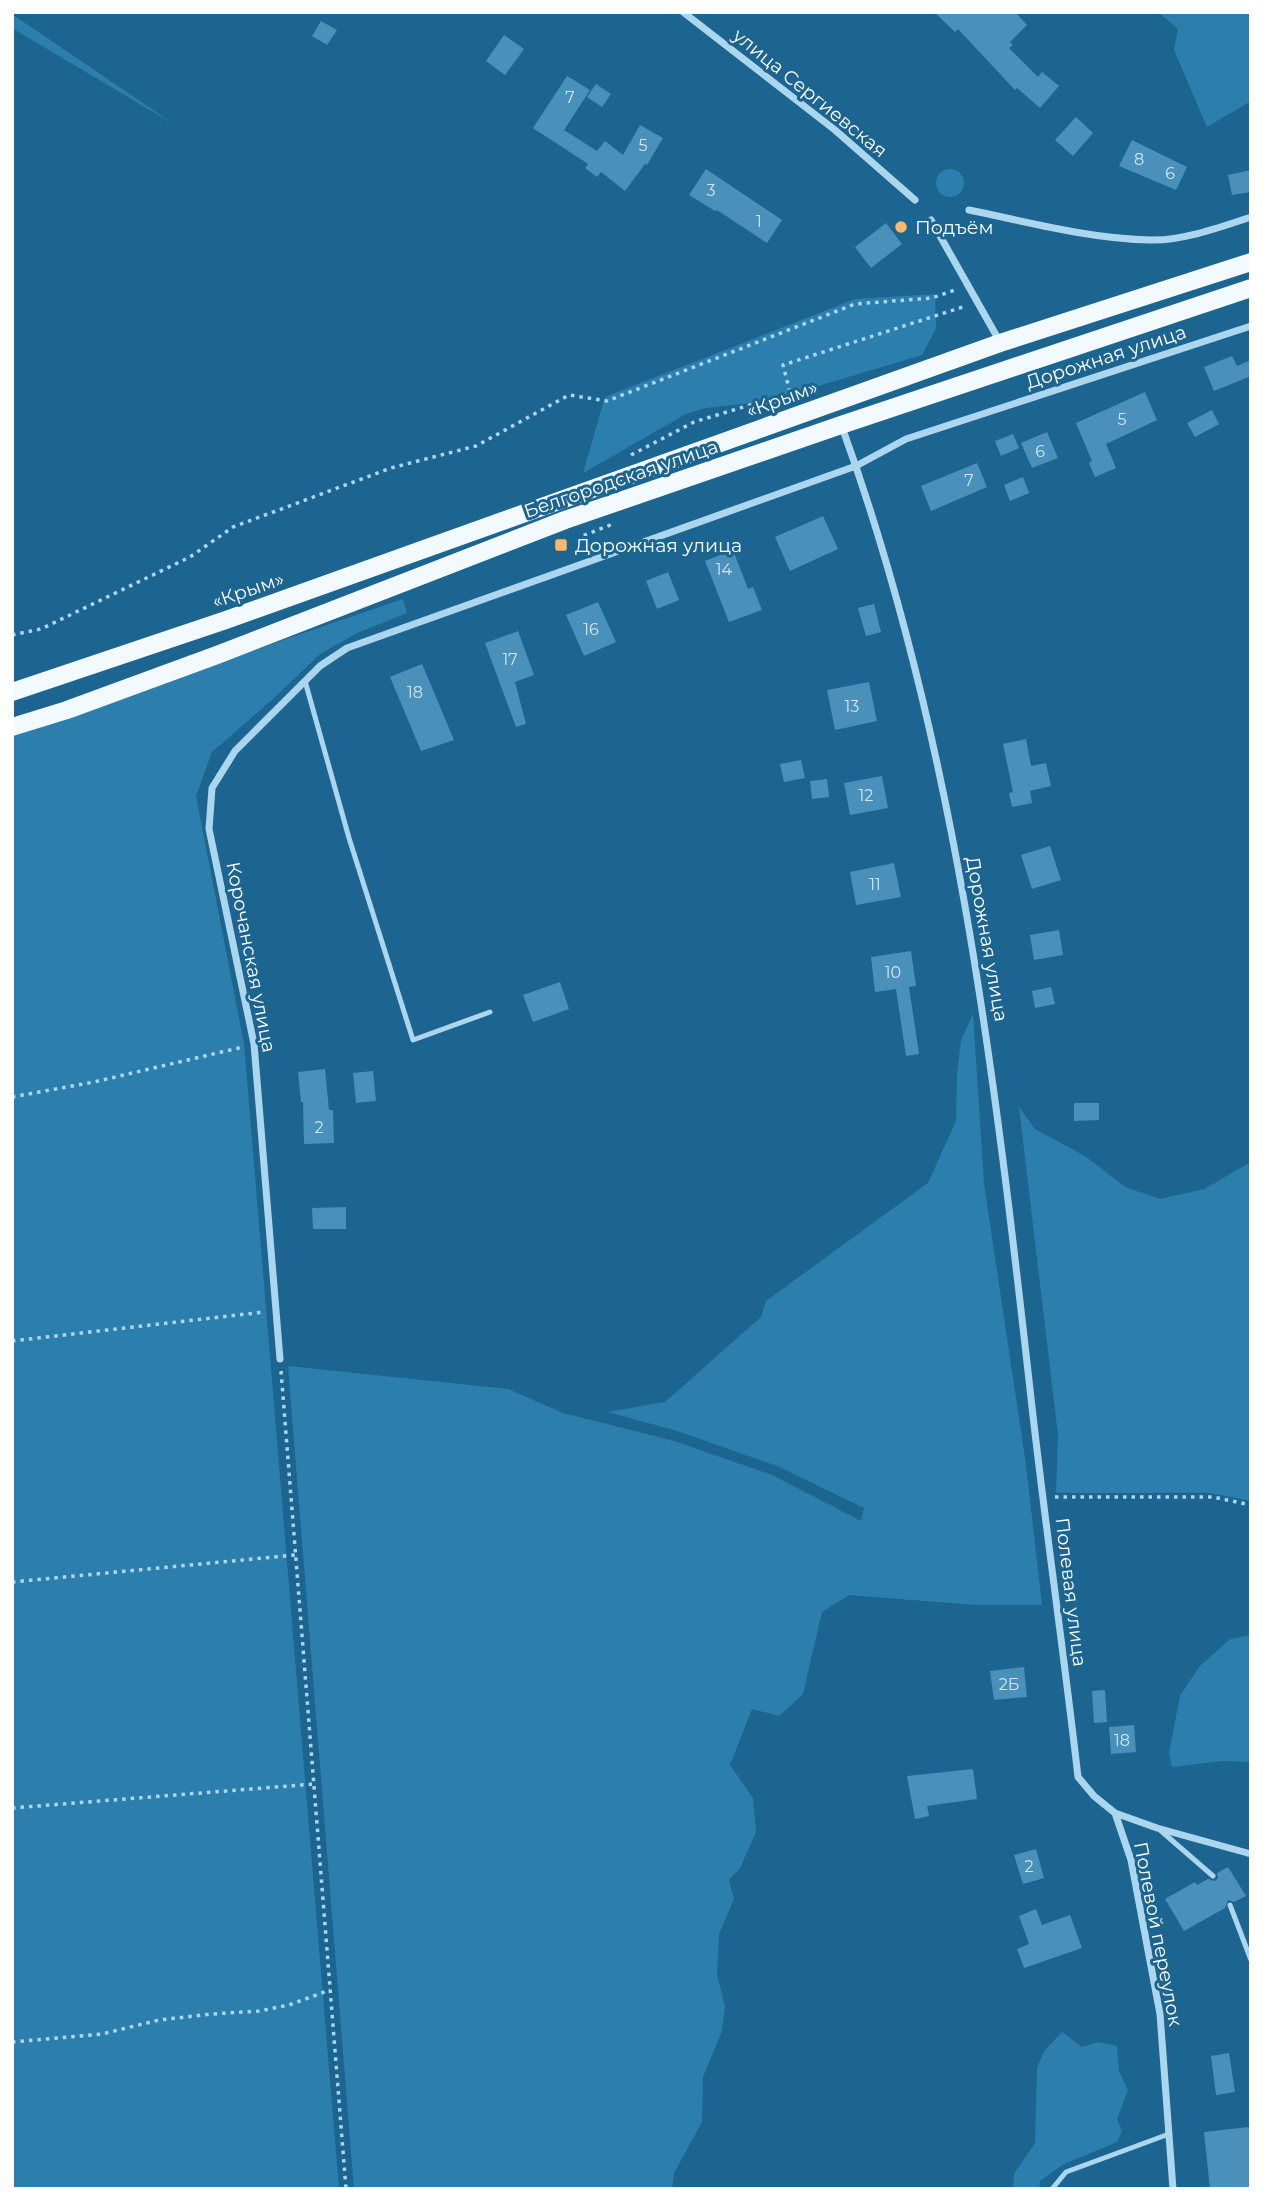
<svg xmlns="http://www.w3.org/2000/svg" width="1263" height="2201" viewBox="0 0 1263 2201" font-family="Montserrat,sans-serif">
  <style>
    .green { fill: #2c7fad }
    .building { fill: #4991ba }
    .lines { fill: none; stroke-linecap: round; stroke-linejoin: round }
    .path { stroke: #acd6ee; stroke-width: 3.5; stroke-dasharray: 3.5 5; stroke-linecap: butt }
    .service { stroke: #acd6ee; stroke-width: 5 }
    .minor { stroke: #acd6ee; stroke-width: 7 }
    .primary { stroke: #f3faff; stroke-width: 18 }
    .poi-dot { fill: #feb86a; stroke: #1c6591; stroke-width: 2.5 }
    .labels { text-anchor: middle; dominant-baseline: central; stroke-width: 6; stroke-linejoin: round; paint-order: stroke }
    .number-label { font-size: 16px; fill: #d2e4ee }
    .street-label { font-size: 19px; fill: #fff; stroke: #1c6591 }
    .poi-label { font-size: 19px; fill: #fff; stroke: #1c6591; text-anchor: start }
  </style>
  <rect width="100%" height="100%" fill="#1c6591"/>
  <!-- green -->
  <path class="green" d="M 1158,12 L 1251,12 L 1251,101 L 1207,127 L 1174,50 L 1178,29 Z
    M 12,14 L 175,125 L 12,28 Z
    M936 183a14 14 0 1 1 28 0a14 14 0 1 1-28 0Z
    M 935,294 L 936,328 L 922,355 L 768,401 L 705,408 L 684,415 L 583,473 L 605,397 L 855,299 Z
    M 403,599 L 407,613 L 357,633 L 320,654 L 273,699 L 212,752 L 196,796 L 244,1044 L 339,2189 L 12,2189 L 12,733 Z
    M 973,1014 L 984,1184 L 1026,1465 L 1042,1605 L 975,1605 L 849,1595 L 822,1612 L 803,1694 L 779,1716 L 752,1709 L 730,1765 L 753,1798 L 756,1832 L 740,1868 L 729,1880 L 734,1899 L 719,1934 L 717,1975 L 725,2006 L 722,2031 L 703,2077 L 702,2122 L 674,2173 L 672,2189 L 354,2189 L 288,1366 L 508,1389 L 563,1413 L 674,1441 L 772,1475 L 861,1521 L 864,1508 L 777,1466 L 677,1431 L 608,1412 L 665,1402 L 761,1317 L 766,1301 L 928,1183 L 956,1121 L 957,1073 L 961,1040 Z
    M 1019,1107 L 1035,1129 L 1085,1156 L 1125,1187 L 1160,1199 L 1204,1189 L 1251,1162 L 1251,1501 L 1210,1493 L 1056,1493 L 1058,1435 Z
    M 1251,1635 L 1251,1762 L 1222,1761 L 1172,1767 L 1169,1753 L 1180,1696 L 1199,1667 L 1230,1639 Z
    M 1062,2032 L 1082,2047 L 1098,2042 L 1117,2046 L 1119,2071 L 1128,2090 L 1117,2119 L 1122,2131 L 1117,2142 L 1064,2164 L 1040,2181 L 1039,2189 L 1013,2189 L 1014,2174 L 1035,2143 L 1037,2067 L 1045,2050 Z"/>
  <!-- building -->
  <path class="building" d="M 934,12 L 1015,12 L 1027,25 L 1010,42 L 1013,45 L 1009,48 L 1038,77 L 1042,72 L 1059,86 L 1040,108 L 1017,88 L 1015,90 L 958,29 L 955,32 Z
    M 321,21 L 337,30 L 327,45 L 312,36 Z
    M 504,35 L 524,49 L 505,75 L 486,61 Z
    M 567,76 L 590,90 L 564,130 L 597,151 L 605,141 L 623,155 L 640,125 L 663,138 L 647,165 L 645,164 L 625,191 L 601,172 L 597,177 L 585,168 L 588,164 L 533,128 Z
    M 596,84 L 611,94 L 602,107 L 587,97 Z
    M 1076,117 L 1093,133 L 1073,156 L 1055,140 Z
    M 1132,140 L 1187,167 L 1176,190 L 1119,166 Z
    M 706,169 L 782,220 L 767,243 L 717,210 L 715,211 L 689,195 Z
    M 1251,170 L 1251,192 L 1232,195 L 1228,175 Z
    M 886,223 L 902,244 L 871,268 L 855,247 Z
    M 1232,356 L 1237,366 L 1251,360 L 1251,376 L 1214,391 L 1204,367 Z
    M 1145,392 L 1157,420 L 1106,444 L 1116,468 L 1095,477 L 1089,463 L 1092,461 L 1076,423 Z
    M 1212,410 L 1219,424 L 1195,437 L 1187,423 Z
    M 1047,432 L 1058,458 L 1032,468 L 1021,443 Z
    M 1013,434 L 1019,448 L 1001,456 L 995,441 Z
    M 977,463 L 987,487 L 931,511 L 921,486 Z
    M 1023,477 L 1029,493 L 1010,501 L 1004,485 Z
    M 823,516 L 838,549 L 790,571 L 775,537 Z
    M 733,550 L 748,589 L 753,587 L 762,610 L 729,622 L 705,561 Z
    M 668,572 L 679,600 L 657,609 L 646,581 Z
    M 598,602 L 616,642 L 584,656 L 566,615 Z
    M 874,604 L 881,632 L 866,636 L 858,608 Z
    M 518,631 L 534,675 L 515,682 L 526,724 L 516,727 L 485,643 Z
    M 422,664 L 454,740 L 421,751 L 390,677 Z
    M 869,682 L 877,721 L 835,730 L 827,690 Z
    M 1026,739 L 1031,766 L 1046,763 L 1051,786 L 1030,791 L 1032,803 L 1012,807 L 1009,793 L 1013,792 L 1003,744 Z
    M 801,760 L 805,778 L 784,782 L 780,764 Z
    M 882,776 L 888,808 L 850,815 L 844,783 Z
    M 827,779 L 829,797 L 812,799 L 810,781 Z
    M 1050,846 L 1061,880 L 1032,889 L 1021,855 Z
    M 894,863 L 901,897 L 856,905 L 850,872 Z
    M 1059,930 L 1063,955 L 1034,960 L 1030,935 Z
    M 911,951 L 916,986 L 909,987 L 919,1054 L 906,1056 L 896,989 L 875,992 L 871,957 Z
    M 560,982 L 569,1009 L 533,1022 L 523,995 Z
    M 1051,987 L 1055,1004 L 1035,1008 L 1032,991 Z
    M 325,1069 L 329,1110 L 333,1110 L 334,1143 L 304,1144 L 303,1102 L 301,1102 L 298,1072 Z
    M 373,1071 L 376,1101 L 356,1103 L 353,1073 Z
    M 1074,1103 L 1099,1103 L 1099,1120 L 1074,1121 Z
    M 346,1207 L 346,1229 L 313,1229 L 312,1208 Z
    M 1024,1667 L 1027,1697 L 994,1700 L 990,1671 Z
    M 1105,1690 L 1107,1722 L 1094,1723 L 1092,1691 Z
    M 1134,1725 L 1136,1752 L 1111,1754 L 1109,1727 Z
    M 973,1769 L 977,1799 L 927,1806 L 929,1816 L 915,1819 L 907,1776 Z
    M 1036,1849 L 1044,1878 L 1023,1884 L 1014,1855 Z
    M 1228,1867 L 1246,1896 L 1234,1902 L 1228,1900 L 1225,1908 L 1184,1931 L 1165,1899 L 1195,1882 L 1197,1885 L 1208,1879 L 1215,1881 L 1218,1878 L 1217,1873 Z
    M 1036,1909 L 1042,1925 L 1070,1915 L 1082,1948 L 1024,1968 L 1017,1949 L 1029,1944 L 1019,1916 Z
    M 1229,2053 L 1235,2092 L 1216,2095 L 1211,2056 Z
    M 1249,2127 L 1251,2189 L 1210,2189 L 1204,2132 Z"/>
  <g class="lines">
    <!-- path -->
    <path class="path" d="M 792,400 L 783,365 L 966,306
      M 631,455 L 694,422 L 750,405 L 781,401
      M 588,550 L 582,536 L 613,524
      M 12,635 L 41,629 L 190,557 L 233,527 L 391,468 L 476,446 L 569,395 L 607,401 L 855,304 L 932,298 L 958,289
      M 12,1097 L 94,1082 L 243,1047
      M 12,1341 L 264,1312
      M 281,1371 L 346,2189
      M 1055,1497 L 1213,1497 L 1251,1505
      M 12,1582 L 295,1555
      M 12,1808 L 314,1784
      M 12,2042 L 102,2034 L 159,2020 L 212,2014 L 259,2011 L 289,2005 L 330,1990"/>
    <!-- service -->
    <path class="service" d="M 305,681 L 349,838 L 413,1040 L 490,1012
      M 1160,1830 L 1213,1876
      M 1230,1905 L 1251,1960
      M 1052,2189 L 1066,2172 L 1169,2134"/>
    <!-- minor -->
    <path class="minor" d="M 683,12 L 835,130 L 915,200
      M 969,210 C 1028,222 1090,239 1151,240 C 1182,241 1221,227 1251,217
      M 931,220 L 1000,342
      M 842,427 C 956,742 995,1076 1032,1407 C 1046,1531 1064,1654 1078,1777 L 1094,1796 L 1115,1813 L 1157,1828 L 1251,1854
      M 280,1359 L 254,1044 L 209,829 L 212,788 L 235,751 L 320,666 L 347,648 L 856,466 L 906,439 L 1251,326
      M 1115,1813 L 1131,1860 L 1160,2014 L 1173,2189"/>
    <!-- primary -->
    <path class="primary" d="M 12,692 L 226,620 L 1000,343 L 1251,262
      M 12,727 L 67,710 L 217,655 L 565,520 L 841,425 L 1251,288"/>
  </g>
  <!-- markers -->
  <g class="poi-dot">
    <circle cx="901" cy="227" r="7"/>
    <rect x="554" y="538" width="14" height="14" rx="3.5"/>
  </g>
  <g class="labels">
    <!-- number labels -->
    <g class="number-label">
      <text x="570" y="97">7</text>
      <text x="643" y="145">5</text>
      <text x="1139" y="159">8</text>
      <text x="1170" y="173">6</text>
      <text x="711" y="190">3</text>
      <text x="759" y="221">1</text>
      <text x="1122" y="419">5</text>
      <text x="1040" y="451">6</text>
      <text x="969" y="480">7</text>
      <text x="724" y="569">14</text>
      <text x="591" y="629">16</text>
      <text x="510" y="659">17</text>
      <text x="415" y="692">18</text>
      <text x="852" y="706">13</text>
      <text x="866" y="795">12</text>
      <text x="875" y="884">11</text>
      <text x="893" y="972">10</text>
      <text x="319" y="1127">2</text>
      <text x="1009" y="1684">2Б</text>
      <text x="1122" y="1740">18</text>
      <text x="1029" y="1866">2</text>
    </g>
    <!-- street labels -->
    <g class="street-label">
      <text transform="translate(810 93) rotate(39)">улица Сергиевская</text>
      <text transform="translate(1106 357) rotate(-18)">Дорожная улица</text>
      <text transform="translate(782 399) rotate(-20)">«Крым»</text>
      <text transform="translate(621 479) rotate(-19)">Белгородская улица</text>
      <text transform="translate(248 590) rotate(-19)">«Крым»</text>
      <text transform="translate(987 939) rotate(80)">Дорожная улица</text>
      <text transform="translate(251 957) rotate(79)">Корочанская улица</text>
      <text transform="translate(1071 1592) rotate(83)">Полевая улица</text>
      <text transform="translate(1158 1934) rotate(79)">Полевой переулок</text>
    </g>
    <!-- poi labels -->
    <g class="poi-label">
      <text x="915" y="227">Подъём</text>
      <text x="575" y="545">Дорожная улица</text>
    </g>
  </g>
  <!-- border -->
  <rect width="1263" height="2201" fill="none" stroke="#ffffff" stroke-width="28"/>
</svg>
